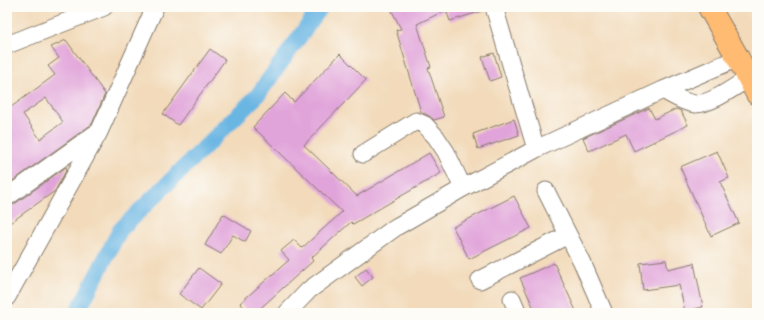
<svg xmlns="http://www.w3.org/2000/svg" width="764" height="320" viewBox="0 0 764 320" font-family="'Indie Flower',sans-serif">
  <style>
    .lines { fill: none; stroke-linecap: round; stroke-linejoin: round }
    .canal { stroke: #6ab6e3; stroke-width: 16 }
    .building { fill: #e1a4da; fill-rule: evenodd }
    .minor-casing { stroke: #877b6b; stroke-width: 19 }
    .major-casing { stroke: #877b6b; stroke-width: 24 }
    .minor { stroke: #fff; stroke-width: 17 }
    .major { stroke: #ffbb71; stroke-width: 22 }
  </style>
  <rect width="100%" height="100%" fill="#fdfcf7"/>
  <filter id="ink" filterUnits="userSpaceOnUse"><feTurbulence type="fractalNoise" baseFrequency=".025" numOctaves="2"/><feDisplacementMap in="SourceGraphic" scale="8" xChannelSelector="R" yChannelSelector="G"/><feConvolveMatrix kernelMatrix="1 2 1 2 8 2 1 2 1" color-interpolation-filters="sRGB"/></filter>
  <filter id="wash" filterUnits="userSpaceOnUse"><feTurbulence type="fractalNoise" baseFrequency=".012" numOctaves="4" result="noise"/><feDisplacementMap in="SourceGraphic" scale="16" xChannelSelector="R" yChannelSelector="G"/><feGaussianBlur stdDeviation="0.9" result="paint"/><feColorMatrix in="noise" values="0 0 0 0 0 0 0 0 0 0 0 0 0 0 0 0 0 1.4 0 .05"/><feComposite in="paint" operator="in"/></filter>
  <g filter="url(#wash)">
    <rect width="100%" height="100%" fill="#f2daba"/>
    <g class="lines">
      <!-- canal -->
      <path class="canal" d="M 77,313 L 120,230 L 257,96 L 321,7"/>
    </g>
    <g id="blocks">
      <!-- building -->
      <path class="building" d="M 390,7 L 484,7 L 485,10 L 450,21 L 446,10 L 417,24 L 431,67 L 428,68 L 444,117 L 434,120 L 429,116 L 421,112 L 396,30 L 401,29 Z
        M 66,40 L 105,94 L 92,124 L 7,185 L 7,110 L 55,75 L 48,66 L 59,58 L 51,47 ZM 46,98 L 63,122 L 40,139 L 23,114 Z
        M 210,49 L 225,60 L 178,125 L 163,114 Z
        M 494,53 L 501,77 L 490,81 L 482,57 Z
        M 340,54 L 366,80 L 304,145 L 357,196 L 429,153 L 441,173 L 353,224 L 351,222 L 311,258 L 313,261 L 255,313 L 249,313 L 240,303 L 289,260 L 281,251 L 294,240 L 302,248 L 342,212 L 253,127 L 285,93 L 294,102 Z
        M 649,108 L 655,119 L 676,109 L 681,111 L 688,125 L 634,151 L 626,134 L 589,151 L 583,138 Z
        M 514,119 L 519,135 L 478,149 L 473,134 Z
        M 717,151 L 729,178 L 720,182 L 739,223 L 711,236 L 680,167 Z
        M 66,167 L 67,169 L 55,191 L 7,225 L 7,207 L 13,205 Z
        M 514,196 L 531,228 L 469,259 L 453,227 Z
        M 223,214 L 251,231 L 245,242 L 233,235 L 221,254 L 205,245 Z
        M 666,260 L 668,269 L 694,263 L 703,307 L 685,311 L 679,285 L 643,290 L 640,263 Z
        M 554,263 L 577,313 L 536,313 L 520,278 Z
        M 199,268 L 221,284 L 201,310 L 179,294 Z
        M 366,268 L 373,277 L 362,286 L 355,277 Z"/>
    </g>
  </g>
  <g filter="url(#ink)">
    <use href="#blocks" fill-opacity="0" stroke="#877b6b" stroke-width="1"/>
    <g class="lines">
      <!-- minor casing -->
      <g class="minor-casing">
        <path id="minor" d="M 494,7 L 536,149
          M 7,45 L 104,7
          M 663,90 C 672,95 684,103 695,104 C 712,104 734,87 749,78
          M 363,154 L 416,121 L 425,125 L 436,137 L 446,152 L 463,188
          M 546,191 L 582,262 L 604,313
          M 7,197 L 95,134
          M 480,280 L 568,235
          M 7,297 L 99,132 L 155,7
          M 512,299 L 518,313
          M 287,313 L 309,290 L 396,227 L 463,188 L 536,149 L 663,90 L 738,58"/>
      </g>
      <!-- major casing -->
      <g class="major-casing">
        <path id="major" d="M 709,7 L 738,58 L 757,94"/>
      </g>
      <!-- minor -->
      <use href="#minor" class="minor"/>
      <!-- major -->
      <use href="#major" class="major"/>
    </g>
  </g>
  <!-- margin -->
  <rect width="764" height="320" fill="none" stroke="#fdfcf7" stroke-width="24"/>
</svg>
